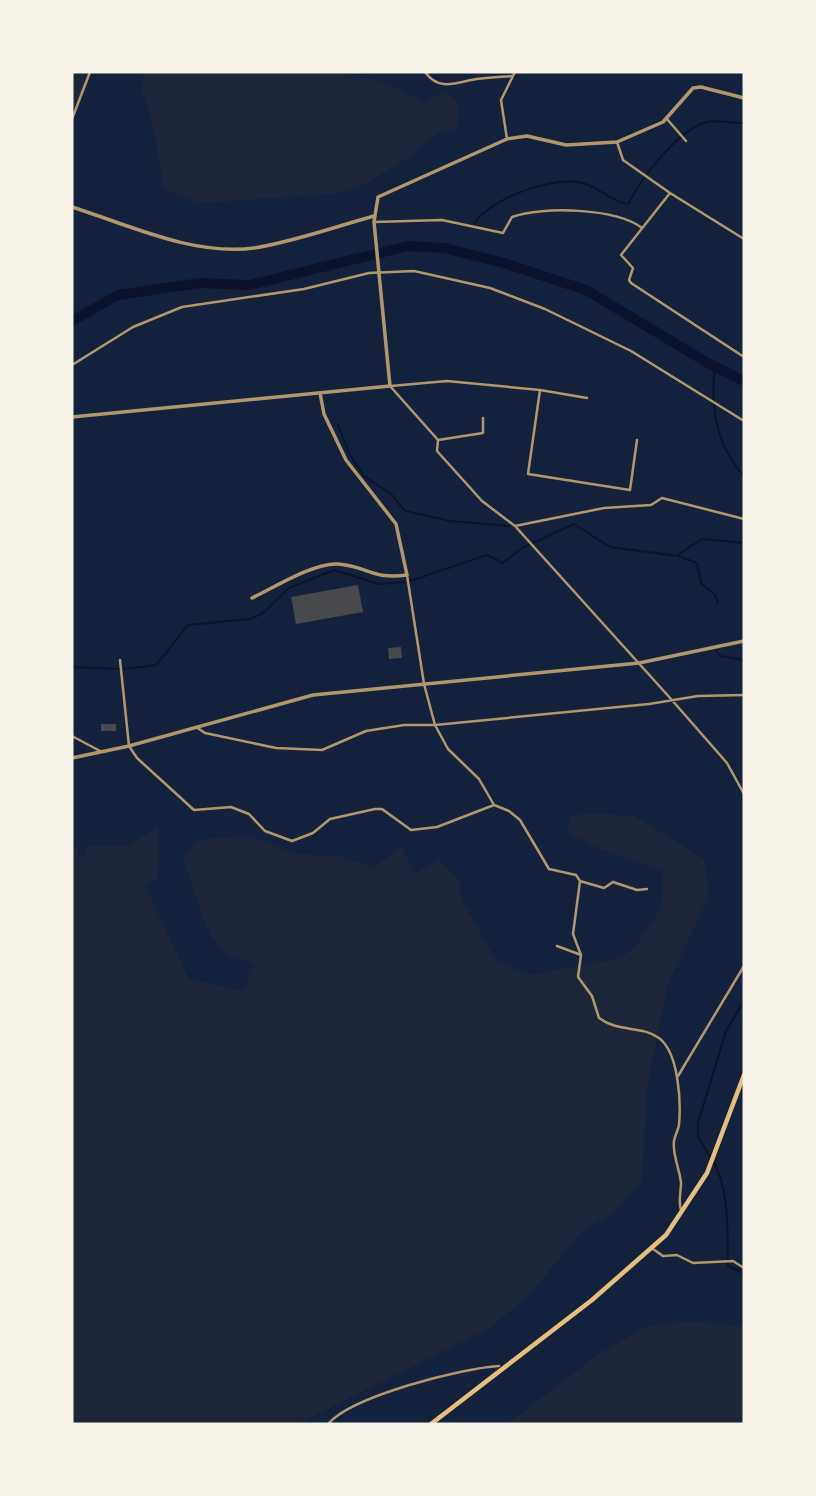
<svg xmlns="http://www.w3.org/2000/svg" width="816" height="1496" viewBox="0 0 816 1496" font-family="Roboto,sans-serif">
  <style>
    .green { fill: #1d2539 }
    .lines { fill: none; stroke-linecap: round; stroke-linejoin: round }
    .stream { stroke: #0b132b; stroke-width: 2 }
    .river { stroke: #0b132b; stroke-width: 10 }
    .building { fill: #48494c }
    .minor { stroke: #b1986c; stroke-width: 2.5 }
    .tertiary { stroke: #b1986c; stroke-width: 3.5 }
    .trunk { stroke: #e5c07b; stroke-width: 4.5 }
  </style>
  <rect width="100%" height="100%" fill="#14213d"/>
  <!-- green -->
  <path class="green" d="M 72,72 L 88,72 L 72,118 Z
    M 145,72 L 341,72 L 388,83 L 425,102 L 445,91 L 459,103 L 457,131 L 438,132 L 411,156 L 367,183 L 333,194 L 199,203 L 164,190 L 151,116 L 141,89 Z
    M 589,813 L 635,816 L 704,859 L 709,896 L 667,986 L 647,1089 L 642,1180 L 614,1213 L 585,1228 L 530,1294 L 487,1330 L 297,1424 L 72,1424 L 72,849 L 79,846 L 78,857 L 87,854 L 86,846 L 129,845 L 159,826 L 157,880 L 145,886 L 189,979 L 243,991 L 254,964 C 245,961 234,959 227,954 C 206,941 191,880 183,857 L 198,840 L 249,835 L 294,854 L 339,856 L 374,868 L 402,846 L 414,874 L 439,860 L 459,879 L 461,899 L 497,961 L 530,975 L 621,958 L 637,944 L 662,907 L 663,871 L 600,849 L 568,833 L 570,817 Z
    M 690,1321 L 744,1327 L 744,1424 L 508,1424 L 597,1355 L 648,1326 Z"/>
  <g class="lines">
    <!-- stream -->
    <path class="stream" d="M 474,224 C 489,199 554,175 583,183 C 599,188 611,201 628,204 C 642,177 676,132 706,122 C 717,119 733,124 744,123
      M 715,366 C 710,405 716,446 744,476
      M 338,425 L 350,455 L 364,476 L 391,494 L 405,511 L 451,521 L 509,526
      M 678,555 L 702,539 L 744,543
      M 410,581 L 487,555 L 503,563 L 522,548 L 574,524 L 610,547 L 678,556 L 697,563 L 701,583 L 715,595 L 718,603
      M 716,651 L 720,656 L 744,660
      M 72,667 L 119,669
      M 123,669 L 156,665 L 188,625 L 250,619 L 263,613 L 289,588 L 334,570 L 379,584 L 404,582
      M 710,1157 L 698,1136 L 698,1123 L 726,1031 L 744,1001
      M 713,1161 C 730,1190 727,1233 728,1266 L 744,1273"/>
    <!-- river -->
    <path class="river" d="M 72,321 L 118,295 L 200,283 L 249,285 L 408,246 L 444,248 L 504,263 L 586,290 L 708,363 L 744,381"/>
  </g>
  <!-- building -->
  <path class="building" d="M 358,585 L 363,612 L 296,624 L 291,597 Z
    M 401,647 L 402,658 L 389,659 L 388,648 Z
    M 101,724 L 116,724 L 116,731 L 101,731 Z"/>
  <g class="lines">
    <!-- minor -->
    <path class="minor" d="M 425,72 C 438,90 453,84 471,80 C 484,77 499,77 512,76
      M 72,119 L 90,72
      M 667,119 L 686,141
      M 507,139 L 501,100 L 515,72
      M 617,142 L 623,160 L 670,193
      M 374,222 L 442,220 L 503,233 L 512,217 C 543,206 616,208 642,228
      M 744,239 L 670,193 L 621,255 L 633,268 L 629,280 L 631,283 L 744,357
      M 72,365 L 133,327 L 182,307 L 304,289 L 369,273 L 414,271 L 490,288 L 545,309 L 631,351 L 744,421
      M 390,386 L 438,440
      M 391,386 L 447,381 L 540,390 L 528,474 L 630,490 L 637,440
      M 540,390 L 587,398
      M 483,418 L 483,433 L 438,440 L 437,451 L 482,501 L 515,526 L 671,699 L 727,763 L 744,794
      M 515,526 L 604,508 L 651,505 L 662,498 L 744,519
      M 407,575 L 424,684 L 435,725 L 448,749 L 479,779 L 494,805 L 509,811 L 520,820 L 549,869 L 576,875 L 580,881 L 604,888 L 613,882 L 637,890 L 647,889
      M 120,660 L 129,746 L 137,758 L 194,810 L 231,807 L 249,814 L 265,831 L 292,841 L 313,833 L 330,819 L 375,809 L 382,809 L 411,830 L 437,827 L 494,805
      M 196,727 L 205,733 L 276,748 L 322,750 L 366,731 L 404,725 L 435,725 L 649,704 L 698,696 L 744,695
      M 72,736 L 100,751
      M 580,881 L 573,934 L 581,955
      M 557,946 L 581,955 L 578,977 L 592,996 L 599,1018 C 619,1033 641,1025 659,1038 C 679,1053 681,1102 679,1125 C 678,1131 675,1135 674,1141 C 672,1154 680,1170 681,1183 C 681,1192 678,1202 681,1210
      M 678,1076 L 744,966
      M 653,1249 L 663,1256 L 677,1255 L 693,1263 L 733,1261 L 744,1268
      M 328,1424 C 352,1396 462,1368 499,1366"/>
    <!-- tertiary -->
    <path class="tertiary" d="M 72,207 C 129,225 193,256 254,248 C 289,243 338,226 374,216
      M 72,417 L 390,386 L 374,222 L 378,197 L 507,139 L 527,136 L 566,145 L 617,142 L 663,122 L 693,88 L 701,87 L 744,98
      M 252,598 C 273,588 315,562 338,564 C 367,566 372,580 407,575 L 396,524 L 346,460 L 324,414 L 320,393
      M 72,758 L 129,746 L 313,695 L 639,663 L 744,641"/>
    <!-- trunk -->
    <path class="trunk" d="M 431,1424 L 592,1300 L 666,1235 L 707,1173 L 744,1075"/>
  </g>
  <!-- border -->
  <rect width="816" height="1496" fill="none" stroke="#f6f1e7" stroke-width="147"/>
</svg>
